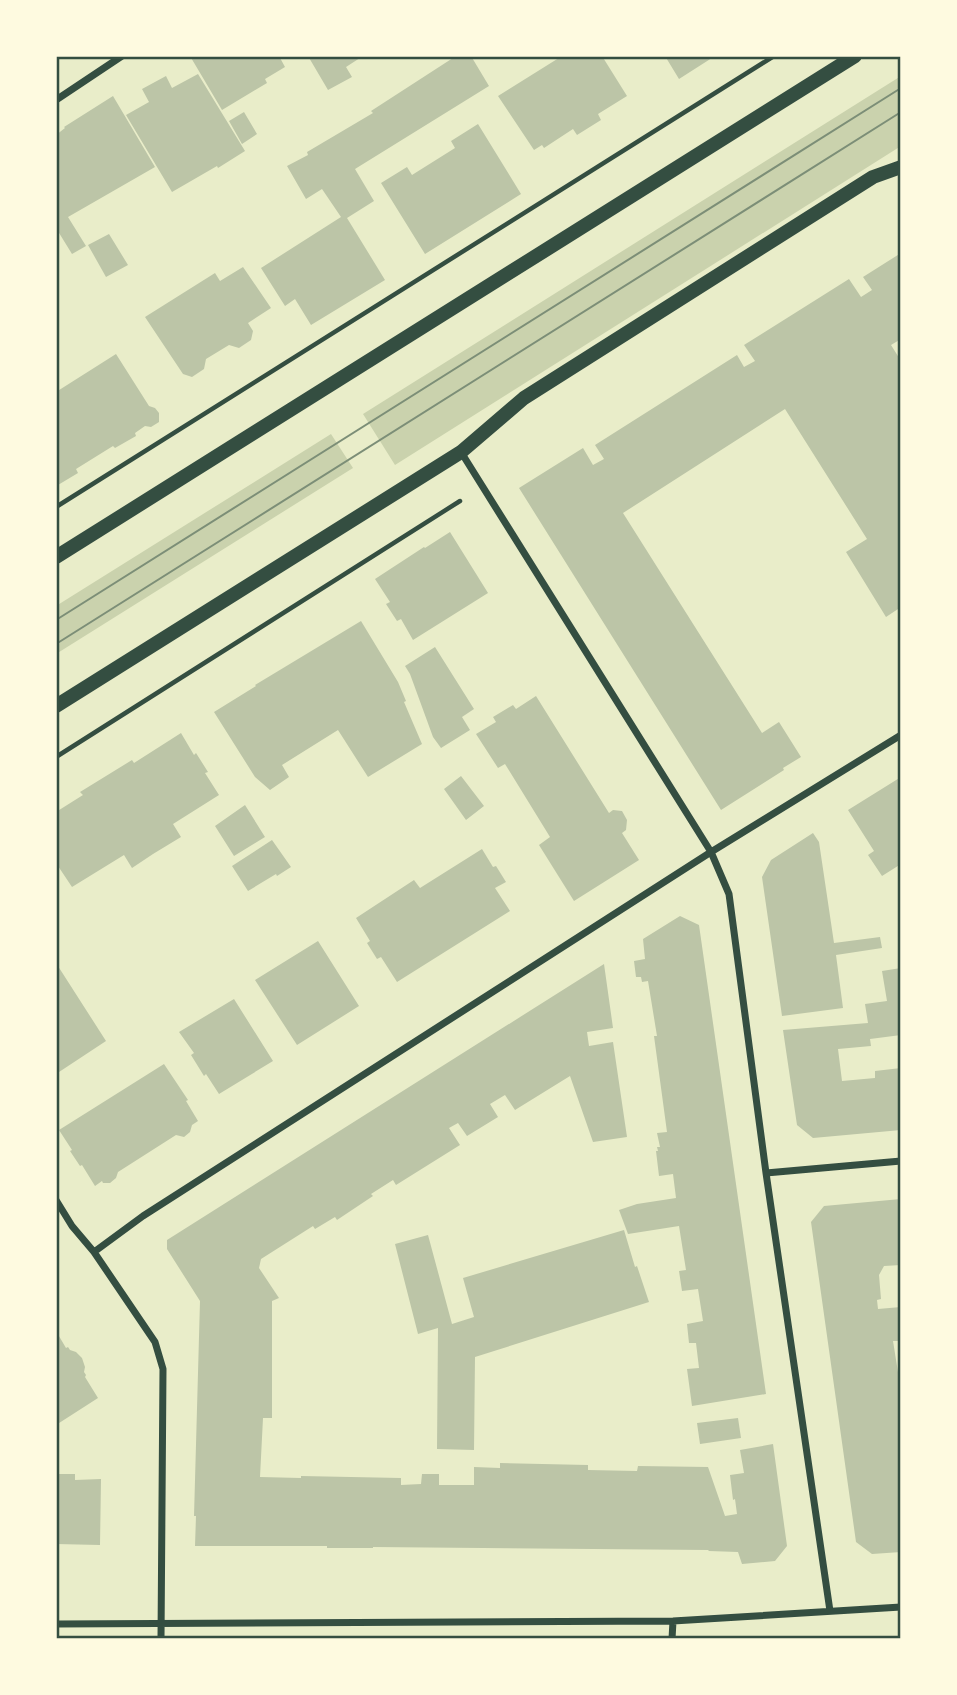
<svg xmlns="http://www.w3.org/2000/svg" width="957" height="1695" viewBox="0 0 957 1695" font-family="Georgia,serif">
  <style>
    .green { fill: #cad2ad }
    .building { fill: #bcc5a7 }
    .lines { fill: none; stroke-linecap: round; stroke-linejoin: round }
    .path { stroke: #344e41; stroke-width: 4.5 }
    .minor { stroke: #344e41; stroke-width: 7 }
    .secondary { stroke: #344e41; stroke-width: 14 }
    .tram { stroke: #7c8e77; stroke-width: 2 }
    .neatline { fill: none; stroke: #344e41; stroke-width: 2.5 }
  </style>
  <rect width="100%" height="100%" fill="#e9edc9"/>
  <!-- green -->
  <path class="green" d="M 901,76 L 901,146 L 395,465 L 363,414 Z
    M 331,434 L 353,468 L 56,654 L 56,606 Z"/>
  <!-- building -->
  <path class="building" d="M 190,56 L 279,56 L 285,67 L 265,79 L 267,83 L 222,110 Z
    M 308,56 L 363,56 L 346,67 L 352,77 L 328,90 Z
    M 456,56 L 471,56 L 489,86 L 355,169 L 374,201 L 347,218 L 385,280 L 311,325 L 295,299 L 285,306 L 261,268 L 341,217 L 322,189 L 306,199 L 287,166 L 308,155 L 307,152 L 373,113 L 371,111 Z
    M 562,56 L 602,56 L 627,96 L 598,114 L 601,120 L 577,135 L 573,129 L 544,148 L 542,145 L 534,150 L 498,96 Z
    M 665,56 L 715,56 L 679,79 Z
    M 198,74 L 245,151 L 218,168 L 217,166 L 172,192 L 126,115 L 149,102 L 142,89 L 166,76 L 172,88 Z
    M 113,96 L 155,167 L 68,217 L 86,246 L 72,254 L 56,228 L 56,135 L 65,128 L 64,127 Z
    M 244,112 L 257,134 L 242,144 L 229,121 Z
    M 478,124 L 521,194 L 425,254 L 381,183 L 407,167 L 412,175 L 455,148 L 451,141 Z
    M 109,234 L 128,265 L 106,277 L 88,245 Z
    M 901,253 L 901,339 L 891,345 L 901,361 L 901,607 L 886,617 L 846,552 L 867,539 L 785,409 L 623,513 L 762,733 L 779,722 L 801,757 L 783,768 L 784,770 L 721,810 L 519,488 L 583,448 L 593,465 L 604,459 L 595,445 L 737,355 L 744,367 L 755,361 L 744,345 L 849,279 L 861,297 L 872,290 L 863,277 Z
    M 243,267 L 271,308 L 248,323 L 253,331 L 251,340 L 239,348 L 229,345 L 206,359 L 204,369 L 192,377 L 183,374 L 145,317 L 215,273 L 220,281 Z
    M 116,354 L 149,406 L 155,408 L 159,413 L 159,422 L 151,427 L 145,426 L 135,433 L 136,436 L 115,448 L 113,446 L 76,469 L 78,473 L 58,485 L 56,484 L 56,392 Z
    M 450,532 L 488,593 L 413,640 L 401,619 L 397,621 L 386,604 L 390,602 L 375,579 L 424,547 L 425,548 Z
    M 361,621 L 398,682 L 406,701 L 404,702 L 422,744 L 368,777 L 338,730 L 282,765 L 289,777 L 270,790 L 255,777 L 214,712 L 256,686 L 255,685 Z
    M 435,647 L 474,709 L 462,717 L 470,730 L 441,748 L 433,737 L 410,674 L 405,666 Z
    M 536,696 L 609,813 L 613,810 L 622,811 L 627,820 L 626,830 L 622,833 L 639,860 L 574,901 L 539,845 L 550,837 L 505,764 L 498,768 L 476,734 L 496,722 L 493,717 L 513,705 L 516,709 Z
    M 181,733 L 194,755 L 196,753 L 208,772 L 205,773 L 219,795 L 173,824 L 181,837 L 153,854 L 132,868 L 124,855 L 72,887 L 58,866 L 56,867 L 56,812 L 83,795 L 80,792 L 132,760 L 134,763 Z
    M 461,776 L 484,806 L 466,820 L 444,789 Z
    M 901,777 L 901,864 L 882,876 L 868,855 L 874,851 L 848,810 Z
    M 245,805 L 265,837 L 234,856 L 215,826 Z
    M 813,833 L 819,842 L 834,943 L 880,937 L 882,948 L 836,955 L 843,1008 L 782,1016 L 762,877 L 771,860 Z
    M 272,840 L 291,867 L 277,876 L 276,874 L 248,891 L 232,866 Z
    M 482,849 L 493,867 L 496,866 L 506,882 L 495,888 L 510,911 L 397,982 L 381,957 L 377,959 L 367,943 L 370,941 L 356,918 L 414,880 L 420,888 Z
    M 680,916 L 699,925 L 766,1394 L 692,1406 L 687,1369 L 699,1368 L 696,1343 L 689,1343 L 687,1324 L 703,1321 L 698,1289 L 682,1291 L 679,1271 L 686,1270 L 679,1226 L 628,1234 L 619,1210 L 637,1204 L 676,1198 L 673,1174 L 659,1176 L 656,1151 L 658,1151 L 657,1147 L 660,1147 L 657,1133 L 667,1132 L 654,1036 L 657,1036 L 648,981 L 642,982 L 641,977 L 636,977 L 634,961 L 645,959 L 643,939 Z
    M 318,941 L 359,1006 L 297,1045 L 255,980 Z
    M 56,963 L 106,1041 L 56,1074 Z
    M 604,964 L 613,1028 L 587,1032 L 589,1046 L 613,1042 L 627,1137 L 593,1142 L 570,1076 L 515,1110 L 505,1095 L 490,1104 L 498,1117 L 467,1136 L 458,1123 L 449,1128 L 460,1145 L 396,1185 L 393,1180 L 371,1194 L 373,1196 L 337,1220 L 335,1217 L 315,1229 L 313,1226 L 261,1259 L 259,1268 L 279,1298 L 272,1301 L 272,1418 L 263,1418 L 260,1477 L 301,1478 L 301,1476 L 401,1478 L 401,1485 L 421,1484 L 422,1474 L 439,1474 L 439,1485 L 474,1485 L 474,1467 L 500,1468 L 500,1463 L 588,1465 L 588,1470 L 637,1471 L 638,1466 L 708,1467 L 725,1516 L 737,1514 L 735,1499 L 733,1500 L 730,1475 L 744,1473 L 740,1450 L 773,1444 L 787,1546 L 775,1561 L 742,1564 L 738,1552 L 709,1551 L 708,1550 L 373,1547 L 373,1548 L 327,1548 L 327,1546 L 195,1546 L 196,1516 L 194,1516 L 200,1301 L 167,1249 L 167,1240 Z
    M 901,968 L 901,1035 L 870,1039 L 871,1046 L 838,1049 L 842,1081 L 875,1078 L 875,1071 L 901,1068 L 901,1130 L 813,1138 L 797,1125 L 783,1030 L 868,1023 L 865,1004 L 887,1001 L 882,971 Z
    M 234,999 L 273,1061 L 219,1094 L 206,1074 L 204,1076 L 191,1055 L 194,1053 L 179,1032 Z
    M 164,1064 L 188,1100 L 186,1101 L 198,1121 L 192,1125 L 190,1132 L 184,1137 L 176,1135 L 118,1172 L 116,1178 L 110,1183 L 103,1183 L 102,1181 L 95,1186 L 82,1165 L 80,1166 L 70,1151 L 72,1150 L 59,1130 Z
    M 901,1199 L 901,1265 L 884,1266 L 879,1275 L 881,1299 L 877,1300 L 878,1309 L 901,1307 L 901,1341 L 893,1341 L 901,1391 L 901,1552 L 872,1554 L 856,1542 L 811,1222 L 824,1206 Z
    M 624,1230 L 635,1267 L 637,1266 L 649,1302 L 475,1357 L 474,1450 L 437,1449 L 438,1328 L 418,1334 L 395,1244 L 428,1235 L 452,1324 L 474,1317 L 463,1278 Z
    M 56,1331 L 66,1348 L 68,1347 L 70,1350 L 76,1352 L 82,1358 L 85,1367 L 84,1372 L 86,1375 L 85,1377 L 98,1398 L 56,1425 Z
    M 738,1418 L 741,1438 L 700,1444 L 697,1423 Z
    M 56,1474 L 75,1474 L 75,1480 L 101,1479 L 100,1545 L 56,1544 Z"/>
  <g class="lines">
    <!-- path -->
    <path class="path" d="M 56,507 L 774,56
      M 56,757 L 460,501"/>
    <!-- minor -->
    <path class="minor" d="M 56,100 L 122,56
      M 461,452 L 711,852 L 729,894 L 766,1173 L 830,1611
      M 766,1173 L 901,1161
      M 56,1200 L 72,1226 L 94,1252 L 155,1342 L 163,1369 L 161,1639
      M 94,1252 L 143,1216 L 711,852 L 901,735
      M 56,1624 L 673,1621 L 901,1607
      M 672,1639 L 673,1621"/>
    <!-- secondary -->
    <path class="secondary" d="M 56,557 L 855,56
      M 56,706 L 461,452 L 524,398 L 873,177 L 901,167"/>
    <!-- tram -->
    <path class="tram" d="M 56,620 L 901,88
      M 56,644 L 901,112"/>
  </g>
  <!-- border -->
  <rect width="957" height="1695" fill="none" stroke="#fefae0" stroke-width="116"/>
  <rect x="58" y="58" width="841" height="1579" class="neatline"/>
</svg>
